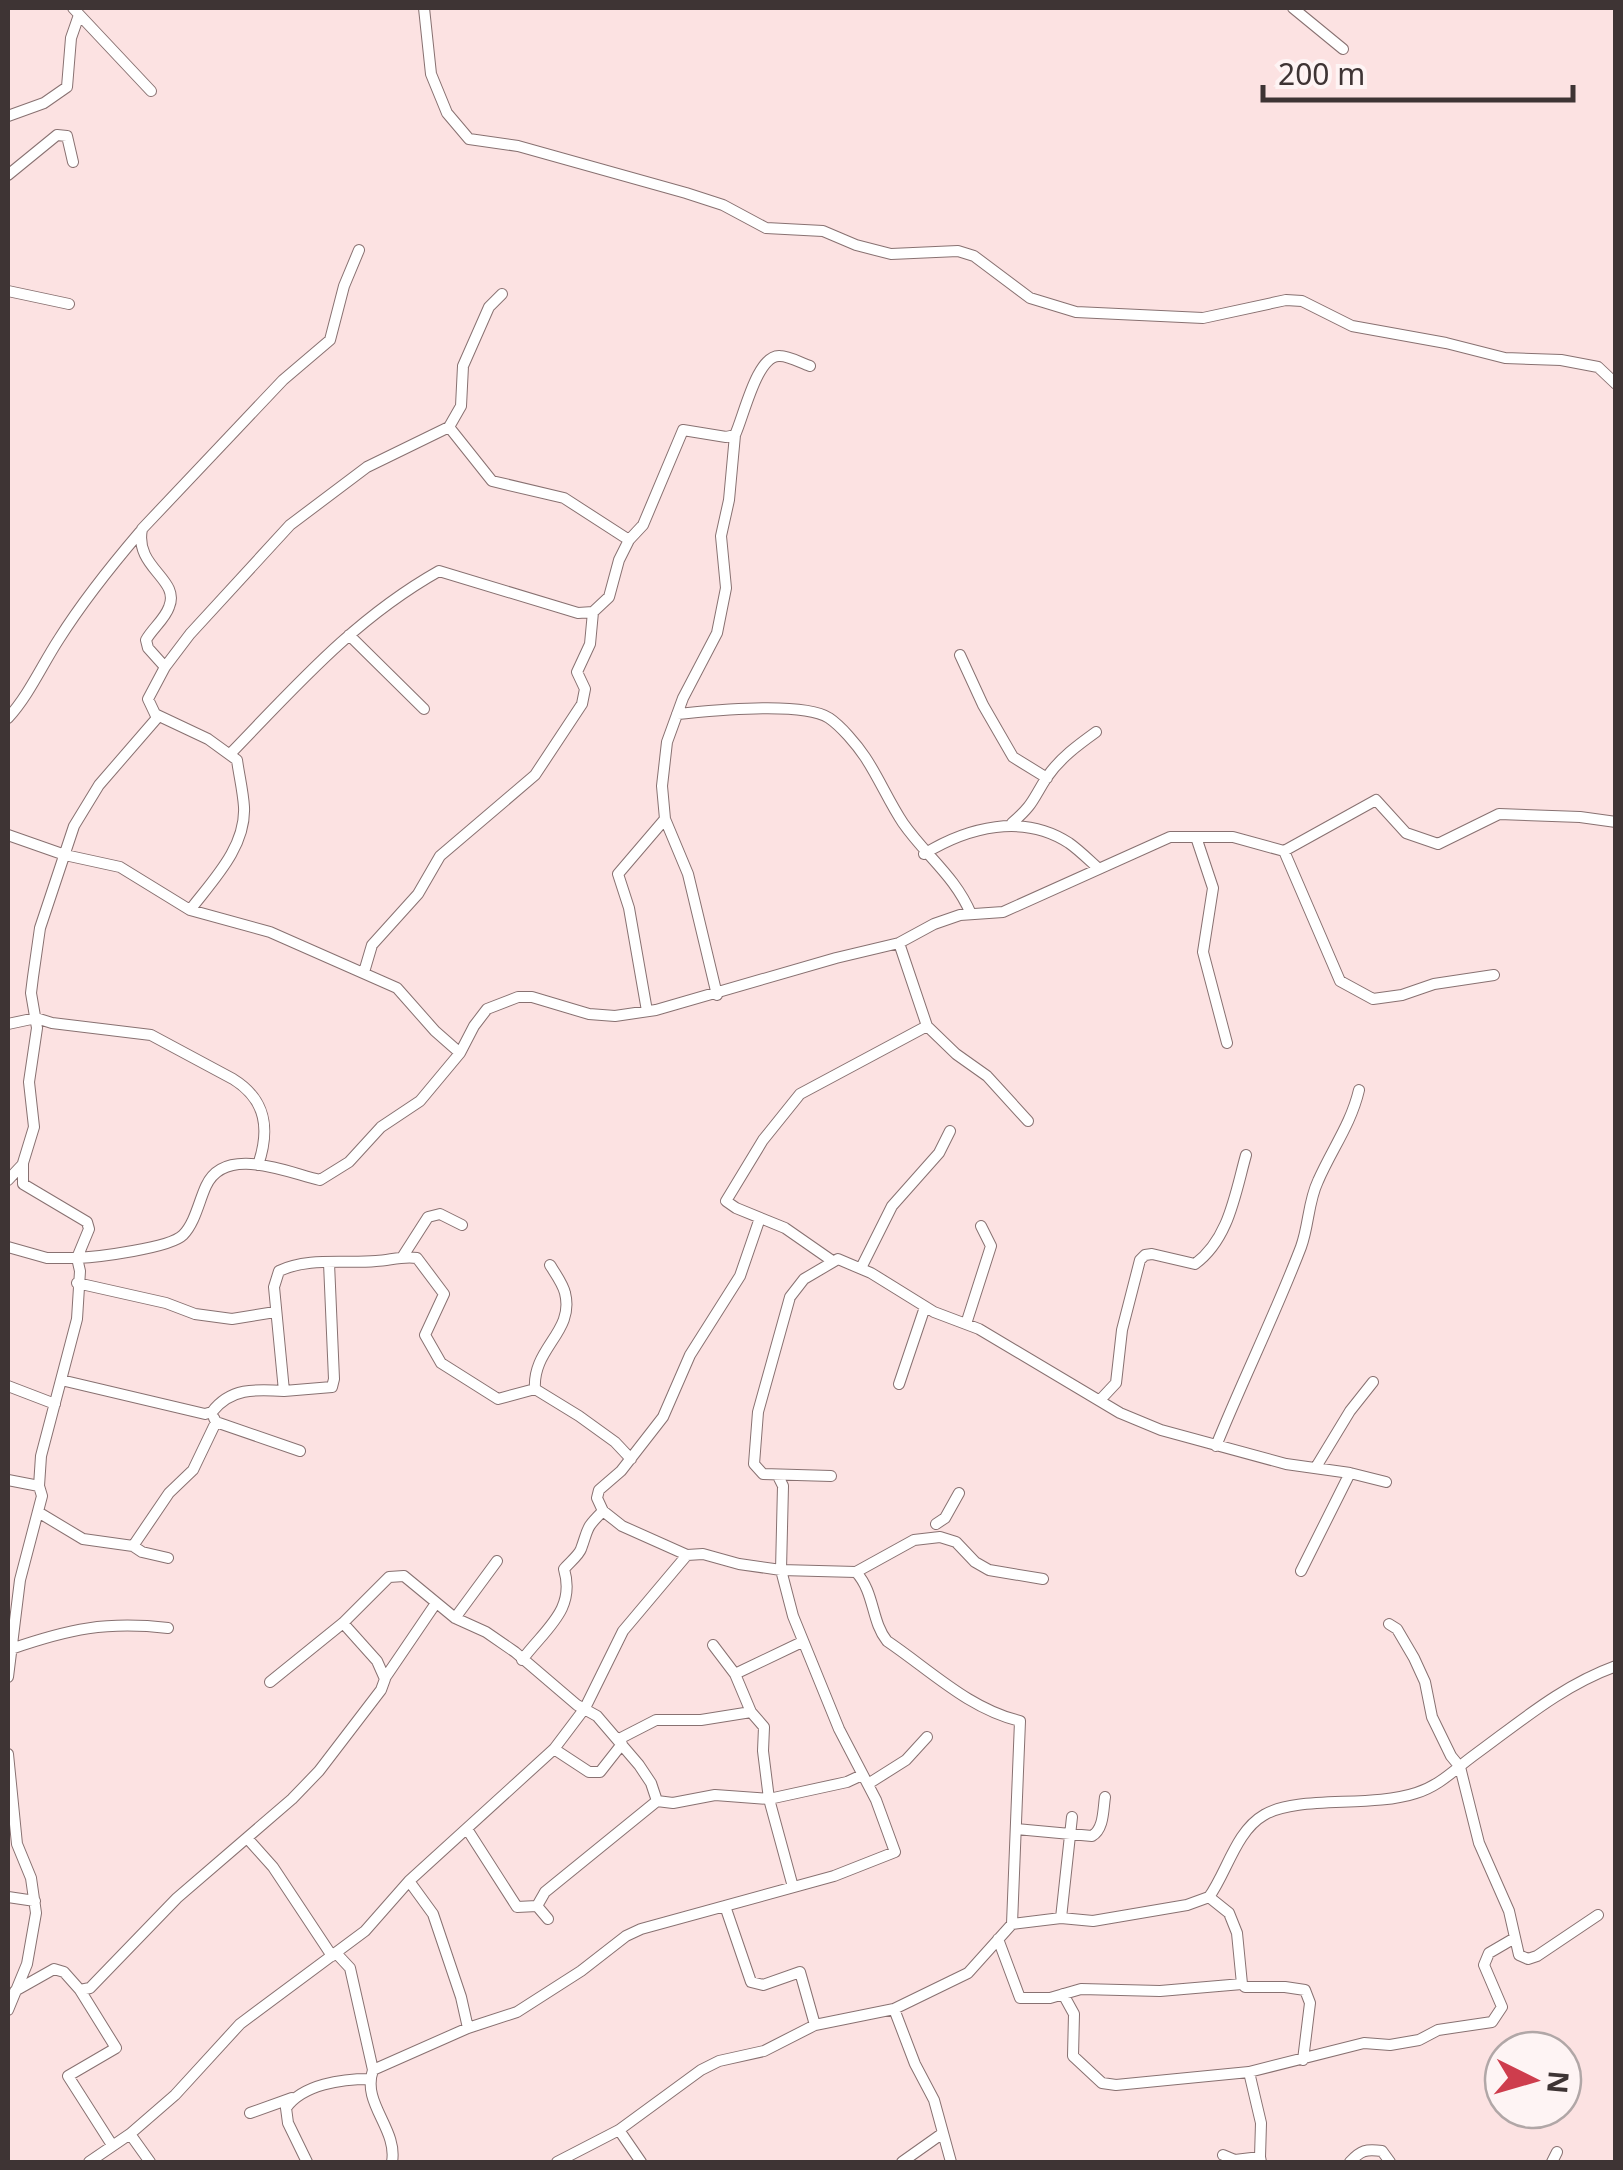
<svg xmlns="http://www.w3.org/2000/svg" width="1623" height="2170" viewBox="0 0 1623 2170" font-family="'Noto Sans',sans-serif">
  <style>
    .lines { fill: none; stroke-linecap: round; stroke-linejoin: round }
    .street-casing { stroke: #887171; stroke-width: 12 }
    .street { stroke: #fff; stroke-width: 10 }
  </style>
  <rect width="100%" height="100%" fill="#fce2e2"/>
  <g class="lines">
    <!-- street casing -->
    <g class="street-casing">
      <path id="street" d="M 73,8 L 151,91
        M 424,8 L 431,74 L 447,113 L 469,139 L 518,146 L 686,193 L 723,205 L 766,228 L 823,231 L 856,245 L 891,254 L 958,251 L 974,256 L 1030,298 L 1076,312 L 1203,318 L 1286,300 L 1302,301 L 1352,326 L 1446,343 L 1505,358 L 1561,360 L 1598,367 L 1616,384
        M 1293,8 L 1343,49
        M 8,116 L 44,103 L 67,87 L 71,38 L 79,15
        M 8,175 L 57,135 L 67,136 L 73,162
        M 8,291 L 69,304
        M 449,427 L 492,481 L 564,498 L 629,540
        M 349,635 L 424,709
        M 960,655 L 983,705 L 1013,757 L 1047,778
        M 165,667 L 148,648 L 146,640 C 152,629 165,619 169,607 C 181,579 134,568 142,529 L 283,380 L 330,340 L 344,286 L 359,250
        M 155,714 L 208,739 L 237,760 C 239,775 243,791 244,807 C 246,847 213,880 190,910
        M 677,714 C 711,711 802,701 829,718 C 841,726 857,745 865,757 C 879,778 889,802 903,823 C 926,856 955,876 971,914
        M 8,718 C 29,695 42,665 59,639 C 83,601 111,566 140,532
        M 230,754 C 296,686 354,619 439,571 L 578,613 L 593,612 L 609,597 L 619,560 L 629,540 L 643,525 L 683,430 L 726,437 L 735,435 C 744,416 757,354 780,356 C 789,356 801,363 810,366
        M 665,819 L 688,874 L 717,995
        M 1012,823 C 1034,804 1032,800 1047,777 C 1060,758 1078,745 1096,732
        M 8,835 L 65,855 L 120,867 L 190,910 L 270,932 L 397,988 L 435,1031 L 460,1053
        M 1196,837 L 1213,888 L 1203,952 L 1227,1043
        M 1284,851 L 1340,981 L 1373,999 L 1402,995 L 1434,984 L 1494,975
        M 924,854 C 968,827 1023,813 1069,843 C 1079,850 1089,860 1099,869
        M 899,943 L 927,1026 L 956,1054 L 987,1076 L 1028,1121
        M 364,972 L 372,945 L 418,894 L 440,856 L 535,775 L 582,704 L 585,689 L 577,672 L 590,644 L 593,612
        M 647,1011 L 629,908 L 618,874 L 665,819 L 662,786 L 667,742 L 683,698 L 717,633 L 726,588 L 721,536 L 729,500 L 735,435
        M 8,1024 L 36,1018 L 52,1023 L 151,1035 L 233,1079 C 267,1100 270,1130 258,1165
        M 8,1180 L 23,1164
        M 760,1218 L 740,1276 L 690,1355 L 663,1417 L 621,1471 L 599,1490 L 597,1498 L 603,1511 L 622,1526 L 687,1555 L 703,1554 L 739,1564 L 781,1570 L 856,1572 L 914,1540 L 940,1537 L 956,1542 L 975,1562 L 989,1570 L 1043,1579
        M 8,1247 L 47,1258 L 77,1258 L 89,1229 L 87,1222 L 23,1184 L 23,1163 L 34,1127 L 29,1082 L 37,1028 L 31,993 L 33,977 L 40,928 L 74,826 L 99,785 L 157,718 L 148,699 L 165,667 L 190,634 L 290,525 L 367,467 L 449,427 L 461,406 L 463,366 L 489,307 L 502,294
        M 403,1256 L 428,1217 L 440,1214 L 462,1225
        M 831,1260 L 785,1228 L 736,1208 L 726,1201 L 763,1140 L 800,1094 L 927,1026
        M 550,1265 C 555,1273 563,1284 565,1293 C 575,1332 532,1348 535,1389 L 579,1416 L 615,1442 L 631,1459
        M 861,1268 L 892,1206 L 939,1153 L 950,1131
        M 77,1283 L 166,1303 L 195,1314 L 232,1319 L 275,1312
        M 966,1324 L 991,1246 L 981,1226
        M 61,1380 L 205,1414 L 212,1412 C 230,1388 255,1389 284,1391 L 274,1287 L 279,1271 C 308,1257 345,1264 376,1261 C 391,1260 402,1256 417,1258 L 444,1294 L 425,1335 L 441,1363 L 498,1399 L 535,1389
        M 899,1384 L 925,1307
        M 8,1386 L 55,1404
        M 284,1391 L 332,1387 L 334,1379 L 329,1263
        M 1101,1399 L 1116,1383 L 1122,1330 L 1140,1260 L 1145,1255 L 1152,1254 L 1195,1264 C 1229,1239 1235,1194 1246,1155
        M 214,1418 L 216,1422 L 300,1451
        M 1216,1446 C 1243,1379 1275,1315 1301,1247 C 1309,1225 1308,1202 1318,1181 C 1332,1149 1351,1124 1359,1090
        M 1316,1467 L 1350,1411 L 1373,1382
        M 831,1476 L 763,1474 L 754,1464 L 758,1412 L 790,1297 L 804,1279 L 838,1259 L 871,1273 L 934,1312 L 979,1329 L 1120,1413 L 1161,1430 L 1286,1464 L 1350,1473 L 1386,1482
        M 8,1480 L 39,1486 L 41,1456 L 77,1319 L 80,1271 L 77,1258 C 98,1257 170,1248 183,1235 C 195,1223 199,1201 206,1186 C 225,1144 288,1173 320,1180 L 349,1162 L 381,1127 L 420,1101 L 460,1053 L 474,1026 L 487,1009 L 518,997 L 532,997 L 589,1014 L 615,1016 L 656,1010 L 836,958 L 899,943 L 934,924 L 960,915 L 1003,912 L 1170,837 L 1233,837 L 1284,851 L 1376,800 L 1406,833 L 1438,844 L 1499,814 L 1580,817 L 1616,822
        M 38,1512 L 83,1539 L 133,1546 L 142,1552 L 168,1558
        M 936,1524 L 945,1518 L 959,1493
        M 133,1546 L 169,1493 L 193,1470 L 216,1422
        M 1301,1571 L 1350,1473
        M 856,1572 C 875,1593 871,1621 887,1641 C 930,1670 969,1709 1020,1721 L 1012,1924
        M 455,1618 L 497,1561
        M 1389,1624 L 1397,1629 L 1414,1658 L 1425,1682 L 1432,1717 L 1451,1756 L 1460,1767 L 1479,1843 L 1509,1911 L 1519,1955 L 1528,1959 L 1537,1956 L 1598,1915
        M 713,1645 L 735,1674 L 751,1712 L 764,1727 L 763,1751 L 769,1799 L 793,1887
        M 11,1649 C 69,1629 106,1621 168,1628
        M 522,1660 C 546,1628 576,1610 564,1569 C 569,1563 579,1555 581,1549 C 589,1527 585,1529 603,1511
        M 735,1674 L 802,1642
        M 8,1677 L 20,1580 L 42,1496 L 39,1486
        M 385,1678 L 436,1603
        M 270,1682 L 343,1623 L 389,1577 L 404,1576 L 455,1618 L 486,1632 L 515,1652 L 577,1705 L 597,1716 L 639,1765 L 651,1783 L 657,1801
        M 619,1739 L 656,1720 L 701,1720 L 751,1712
        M 554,1749 L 589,1772 L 600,1772 L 622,1744
        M 8,1754 L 17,1844 L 31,1878 L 36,1913 L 27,1964 L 8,2010
        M 868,1784 L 906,1760 L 927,1737
        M 467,1829 L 517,1907 L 537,1906
        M 1016,1829 L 1092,1836 C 1104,1829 1103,1810 1105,1797
        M 247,1838 L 273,1867 L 332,1956
        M 409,1881 L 433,1914 L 461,1997 L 468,2028
        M 8,1897 L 35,1901
        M 1209,1897 L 1229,1913 L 1237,1933 L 1242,1984 L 1245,1987 L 1285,1987 L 1305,1990 L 1310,2003 L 1303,2060
        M 537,1906 L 545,1892 L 657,1801 L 673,1803 L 715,1795 L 769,1799 L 847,1782 L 862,1775
        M 537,1906 L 548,1919
        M 725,1906 L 751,1982 L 763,1985 L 800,1972 L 815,2025
        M 1061,1918 L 1072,1817
        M 998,1939 L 1020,1998 L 1050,1998 L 1081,1989 L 1160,1991 L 1242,1984
        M 336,1953 L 350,1968 L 373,2070 C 361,2103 398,2129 392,2162
        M 80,1990 L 116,2048 L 68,2076 L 112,2145
        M 15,1991 L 54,1969 L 64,1972 L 80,1990 L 90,1988 L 177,1898 L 292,1799 L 319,1771 L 381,1690 L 385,1679 L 377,1661 L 343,1623
        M 1063,1994 L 1074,2014 L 1073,2056 L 1102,2083 L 1116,2085 L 1249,2072 L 1364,2043 L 1390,2045 L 1419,2040 L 1438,2030 L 1492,2022 L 1502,2007 L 1484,1965 L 1489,1953 L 1513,1939
        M 894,2009 L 915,2064 L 934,2100 L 951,2162
        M 373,2070 L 468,2028 L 517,2012 L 581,1971 L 626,1936 L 641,1929 L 834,1876 L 895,1852 L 876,1800 L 839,1729 L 793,1616 L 781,1570 L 783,1486 L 778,1476
        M 1249,2072 L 1261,2123 L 1260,2157
        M 250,2113 L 292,2098
        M 619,2130 L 641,2162
        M 130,2134 L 150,2162
        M 1223,2155 L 1235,2160 L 1260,2157 L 1261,2162
        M 89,2162 L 130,2134 L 175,2095 L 240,2024 L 365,1931 L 409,1881 L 554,1749 L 585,1708 L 623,1631 L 687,1555
        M 307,2162 L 288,2123 L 286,2108 C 303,2084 342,2079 370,2079
        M 557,2162 L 619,2130 L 701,2070 L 719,2061 L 764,2051 L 815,2025 L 894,2009 L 968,1973 L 1012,1924 L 1061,1918 L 1093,1921 L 1187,1905 L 1209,1897 C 1227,1872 1236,1831 1264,1815 C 1297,1795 1371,1808 1416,1793 C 1439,1786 1454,1770 1473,1756 C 1520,1722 1561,1686 1616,1666
        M 902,2162 L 943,2133
        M 1350,2162 C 1361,2150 1366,2149 1382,2151 L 1390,2162
        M 1552,2162 L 1557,2152"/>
    </g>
    <!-- street -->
    <use href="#street" class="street"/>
  </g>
  <!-- border -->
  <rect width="1623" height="2170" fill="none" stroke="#3e3434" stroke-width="20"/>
  <!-- north arrow -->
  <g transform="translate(1533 2080) rotate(95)"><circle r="48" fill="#fef4f4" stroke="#b1a7a7" stroke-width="2.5"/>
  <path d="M0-8L18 38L0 25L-18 38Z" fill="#ce3d4d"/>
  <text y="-15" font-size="28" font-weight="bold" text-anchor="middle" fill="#3e3434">N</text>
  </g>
  <!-- scale -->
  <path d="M1263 85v15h310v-15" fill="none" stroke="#3e3434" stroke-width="5"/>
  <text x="1278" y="85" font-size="30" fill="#3e3434" stroke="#fef4f4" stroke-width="8" paint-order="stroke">200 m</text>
</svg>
